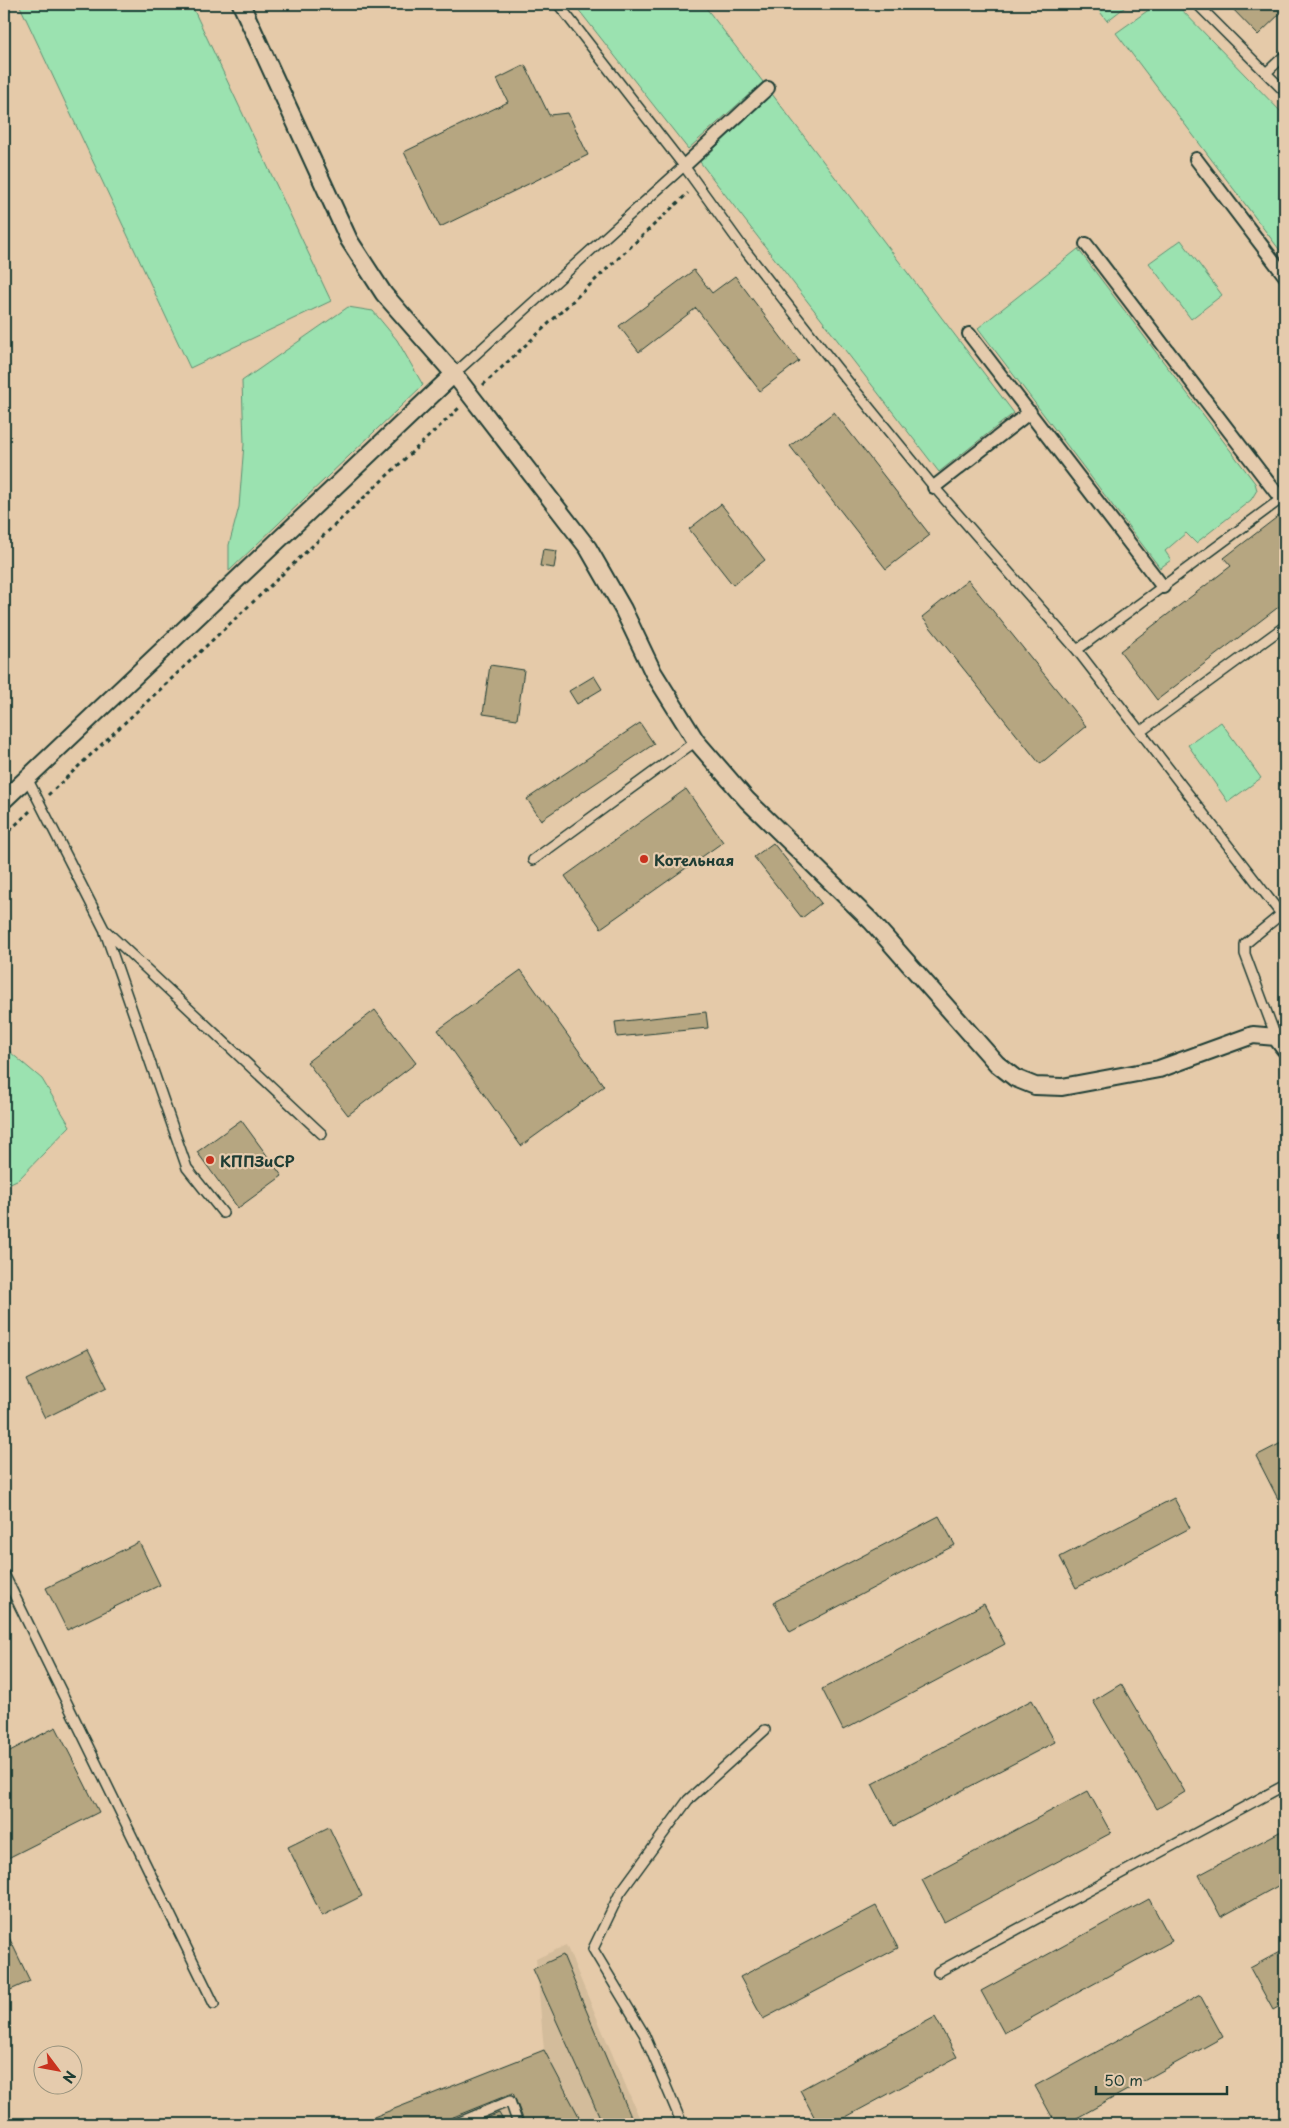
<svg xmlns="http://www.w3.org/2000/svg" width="1289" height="2128" viewBox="0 0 1289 2128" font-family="'Playpen Sans',sans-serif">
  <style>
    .built { fill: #d3bc9b }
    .green { fill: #9be2b0; stroke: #5d9072 }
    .building { fill: #b6a681; stroke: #1f3d34 }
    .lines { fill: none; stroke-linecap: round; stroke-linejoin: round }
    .service-casing { stroke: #1f3d34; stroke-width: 12 }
    .pedestrian-casing { stroke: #1f3d34; stroke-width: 16 }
    .minor-casing { stroke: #1f3d34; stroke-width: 20 }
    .path { stroke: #1f3d34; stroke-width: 3; stroke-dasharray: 4 4; stroke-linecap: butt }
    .service { stroke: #e5cbad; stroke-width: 9 }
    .pedestrian { stroke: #e5cbad; stroke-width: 12 }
    .minor { stroke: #e5cbad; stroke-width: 16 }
    .poi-dot { fill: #c8321e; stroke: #e5cbad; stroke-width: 2 }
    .labels { text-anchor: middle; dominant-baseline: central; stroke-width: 4.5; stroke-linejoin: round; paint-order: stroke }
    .poi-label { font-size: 15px; font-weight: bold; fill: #1f3d34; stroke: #e5cbad; text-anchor: start }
  </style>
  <rect width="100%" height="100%" fill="#e5caa9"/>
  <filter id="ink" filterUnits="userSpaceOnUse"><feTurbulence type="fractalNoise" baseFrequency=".02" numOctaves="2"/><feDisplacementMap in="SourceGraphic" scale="10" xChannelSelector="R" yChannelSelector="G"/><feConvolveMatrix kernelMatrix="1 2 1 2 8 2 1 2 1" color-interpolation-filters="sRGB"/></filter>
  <g filter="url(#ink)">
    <!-- built -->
    <path class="built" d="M 566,1945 L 642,2124 L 356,2124 L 544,2050 L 536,1959 Z"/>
    <!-- green -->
    <path class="green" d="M 19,4 L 191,4 L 331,301 L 190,368 Z
      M 574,4 L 703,4 L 763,82 L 688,149 Z
      M 1094,4 L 1129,4 L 1107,21 Z
      M 1157,4 L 1176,4 L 1285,116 L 1285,257 L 1116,33 Z
      M 772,94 L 1014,413 L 939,472 L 700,162 Z
      M 1181,240 L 1222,295 L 1191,319 L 1149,263 Z
      M 1078,249 L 1255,483 L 1257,490 L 1251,500 L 1196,543 L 1186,533 L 1165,551 L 1171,560 L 1160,568 L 978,328 Z
      M 348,307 L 373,311 L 397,340 L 423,385 L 229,571 L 229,545 L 239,507 L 244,444 L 242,381 Z
      M 1221,722 L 1261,778 L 1228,802 L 1188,745 Z
      M 4,1047 L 42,1079 L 70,1126 L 19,1179 L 4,1186 Z"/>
    <!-- building -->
    <path class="building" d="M 1228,4 L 1285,4 L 1285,9 L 1258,35 Z
      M 525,65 L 549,115 L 568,113 L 588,155 L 440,227 L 404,152 L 508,102 L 497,79 Z
      M 694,270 L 712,293 L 735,276 L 799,361 L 760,391 L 696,308 L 639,352 L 619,326 Z
      M 834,412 L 930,535 L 886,569 L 790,446 Z
      M 721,504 L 765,560 L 733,585 L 689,529 Z
      M 1285,511 L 1285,602 L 1157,700 L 1120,651 L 1231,566 L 1224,558 Z
      M 543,549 L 557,551 L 554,568 L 540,566 Z
      M 968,580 L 1086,726 L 1040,764 L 922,617 Z
      M 490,665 L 524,670 L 517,719 L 483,714 Z
      M 594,676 L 602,689 L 577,704 L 569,691 Z
      M 640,723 L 654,744 L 541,820 L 527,799 Z
      M 686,789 L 723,842 L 601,928 L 565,876 Z
      M 773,843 L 821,903 L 802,918 L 754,857 Z
      M 521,970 L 604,1086 L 521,1146 L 438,1030 Z
      M 375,1010 L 416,1063 L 348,1115 L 307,1062 Z
      M 706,1012 L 708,1028 L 617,1037 L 615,1022 Z
      M 241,1120 L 282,1176 L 238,1208 L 197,1152 Z
      M 88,1349 L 107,1387 L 45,1418 L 26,1380 Z
      M 1285,1441 L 1285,1495 L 1278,1499 L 1256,1456 Z
      M 1174,1498 L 1190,1528 L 1076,1588 L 1060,1557 Z
      M 939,1516 L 955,1545 L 790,1632 L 774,1602 Z
      M 139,1542 L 160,1585 L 67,1630 L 46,1588 Z
      M 984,1604 L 1005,1644 L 843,1730 L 822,1689 Z
      M 1121,1684 L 1185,1792 L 1157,1809 L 1093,1701 Z
      M 1032,1700 L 1055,1742 L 894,1826 L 872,1784 Z
      M 56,1727 L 99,1812 L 4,1860 L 4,1754 Z
      M 1088,1791 L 1111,1833 L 944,1922 L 922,1880 Z
      M 329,1827 L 362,1896 L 322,1916 L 288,1847 Z
      M 1285,1829 L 1285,1882 L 1221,1917 L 1199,1875 Z
      M 1149,1899 L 1172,1941 L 1004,2033 L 981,1991 Z
      M 876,1906 L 898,1948 L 763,2019 L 740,1977 Z
      M 4,1927 L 30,1981 L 4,1993 Z
      M 1285,1949 L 1285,2003 L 1273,2010 L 1250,1968 Z
      M 563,1955 L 634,2124 L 603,2124 L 533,1969 Z
      M 1200,1995 L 1223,2037 L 1066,2124 L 1056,2124 L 1035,2086 Z
      M 935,2017 L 957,2057 L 833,2124 L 818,2124 L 800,2090 Z
      M 544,2050 L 583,2124 L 525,2124 L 513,2093 L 436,2124 L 356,2124 Z
      M 499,2113 L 505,2124 L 473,2124 Z"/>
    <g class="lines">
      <!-- service casing -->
      <g class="service-casing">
        <path id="service" d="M 558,4 L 684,166 L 744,249 L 837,368 L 934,487 L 1077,650 L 1281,914
          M 1197,4 L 1285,92
          M 1266,73 L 1285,55
          M 454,374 L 684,166
          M 1077,650 L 1285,496
          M 1140,732 L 1285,626
          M 27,778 L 104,929 L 322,1134
          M 533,860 L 696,741
          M 105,932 L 187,1168 L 223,1213
          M 1276,1037 L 1245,954 L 1245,944 L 1285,911
          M 4,1574 L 214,2004
          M 938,1972 L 1285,1785
          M 455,2124 L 510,2101 L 518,2124
          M 682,2124 L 644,2034 L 593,1949 L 620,1893 L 688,1800 L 765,1730"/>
      </g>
      <!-- pedestrian casing -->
      <g class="pedestrian-casing">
        <path id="pedestrian" d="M 1196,159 L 1285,276
          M 684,166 L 768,88
          M 1086,244 L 1281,499
          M 969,334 L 1163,587
          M 934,487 L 1030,412"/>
      </g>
      <!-- minor casing -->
      <g class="minor-casing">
        <path id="minor" d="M 241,4 L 349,240 L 384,294 L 454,374 L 588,548 L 623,609 L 653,672 L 696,741 L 747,800 L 871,921 L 997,1064 L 1015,1078 L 1035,1086 L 1062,1087 L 1159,1069 L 1253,1035 L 1276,1037 L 1285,1049
          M 4,800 L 454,374"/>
      </g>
      <!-- path -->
      <path class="path" d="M 483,385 L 688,193
        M 48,795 L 460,407
        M 4,836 L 30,811"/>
      <!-- service -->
      <use href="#service" class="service"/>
      <!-- pedestrian -->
      <use href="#pedestrian" class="pedestrian"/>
      <!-- minor -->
      <use href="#minor" class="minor"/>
    </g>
  </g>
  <!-- markers -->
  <g class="poi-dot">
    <circle cx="644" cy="859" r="5"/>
    <circle cx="210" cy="1160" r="5"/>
  </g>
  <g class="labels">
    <!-- poi labels -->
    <g class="poi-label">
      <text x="654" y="859">Котельная</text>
      <text x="220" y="1160">КППЗиСР</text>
    </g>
  </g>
  <!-- margin -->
  <rect width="1289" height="2128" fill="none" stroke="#e5cbad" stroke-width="20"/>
  <rect x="10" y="10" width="1269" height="2108" fill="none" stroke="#1f3d34" stroke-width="2" filter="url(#ink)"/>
  <!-- north arrow -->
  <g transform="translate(58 2070) rotate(122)"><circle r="24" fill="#e5cbad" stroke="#96927d"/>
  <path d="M0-4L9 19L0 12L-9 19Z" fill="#c8321e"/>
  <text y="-8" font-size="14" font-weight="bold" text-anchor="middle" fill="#1f3d34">N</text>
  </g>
  <!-- scale -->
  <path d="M1096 2086v8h131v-8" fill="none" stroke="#1f3d34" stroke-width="2.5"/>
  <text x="1104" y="2086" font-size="15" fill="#1f3d34" stroke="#e5cbad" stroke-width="4" paint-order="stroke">50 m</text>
</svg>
